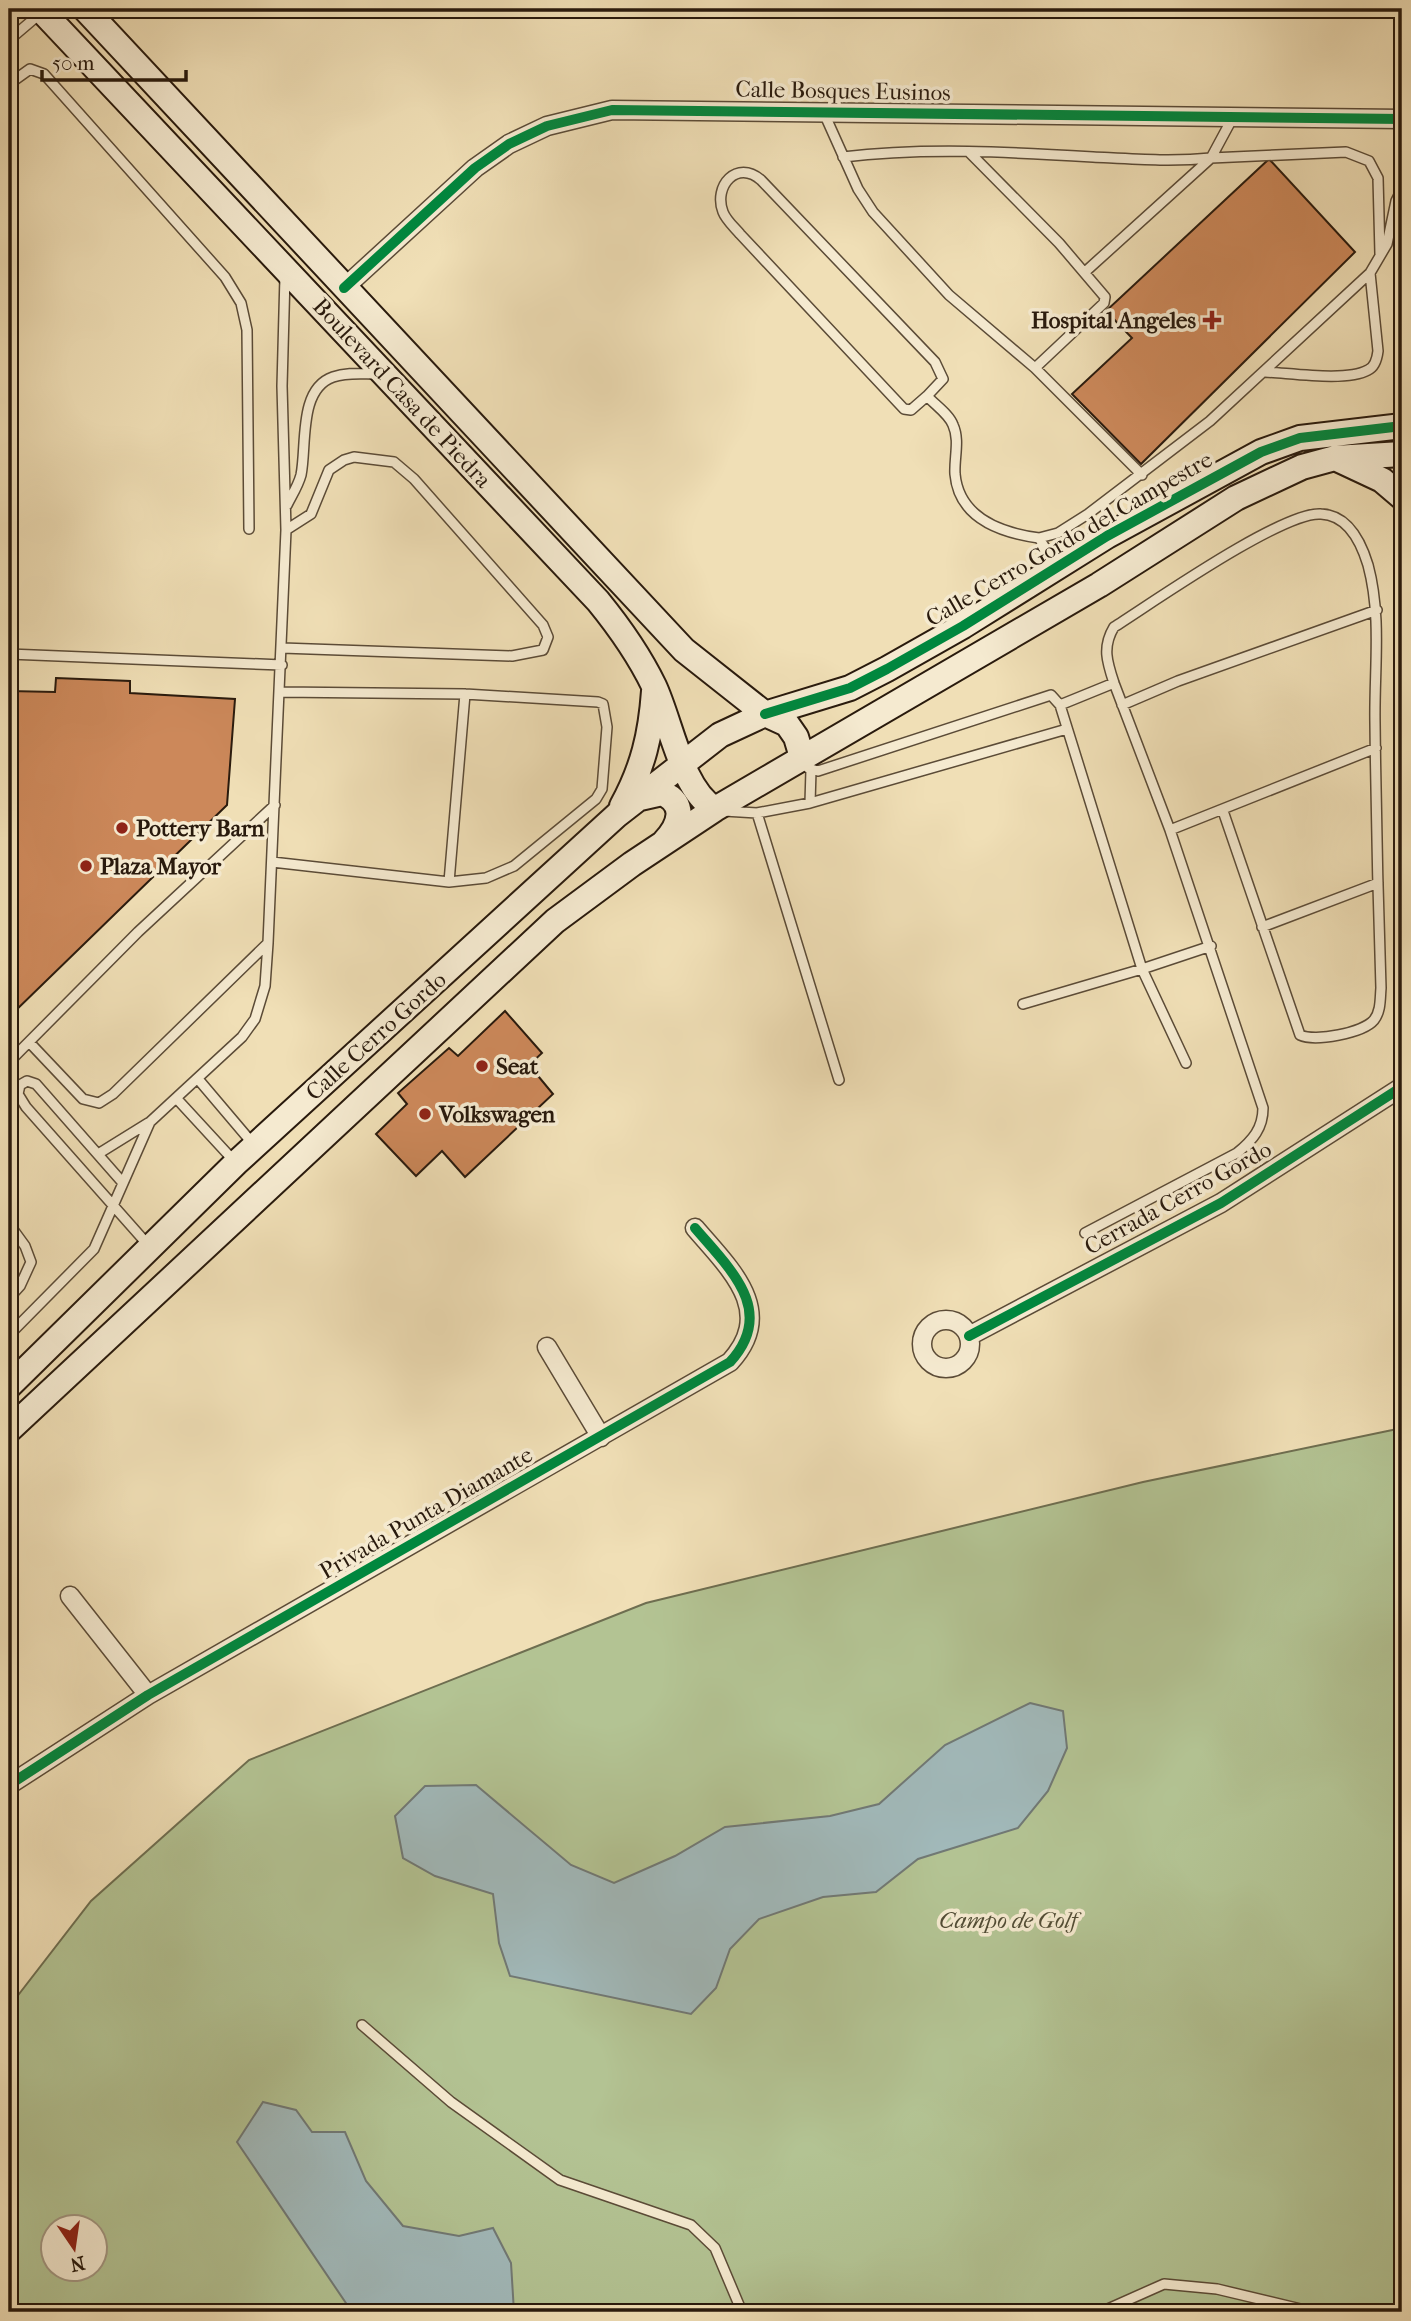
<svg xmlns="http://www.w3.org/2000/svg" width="1411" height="2321" viewBox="0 0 1411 2321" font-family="'IM FELL French Canon',serif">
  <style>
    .green { fill: #b3c393; stroke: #6e6e50; stroke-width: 2; fill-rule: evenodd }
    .water { fill: #a1b9ba; stroke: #717975; stroke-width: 2 }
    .building { fill: #cc885a; stroke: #291a0d; stroke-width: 2 }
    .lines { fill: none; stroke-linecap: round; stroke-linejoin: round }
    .lane-casing { stroke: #5b4b37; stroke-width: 12 }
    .street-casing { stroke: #5b4b37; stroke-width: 21 }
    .secondary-casing { stroke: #291a0d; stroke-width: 28 }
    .lane { stroke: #f5ead0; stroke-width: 9 }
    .street { stroke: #f5ead0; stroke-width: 18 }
    .secondary { stroke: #f5ead0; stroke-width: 24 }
    .cycleway-casing { stroke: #f5ead0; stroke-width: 15 }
    .cycleway { stroke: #00873e; stroke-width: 10 }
    .poi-dot { fill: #8f2418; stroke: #f5ead0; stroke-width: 2.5 }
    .labels { text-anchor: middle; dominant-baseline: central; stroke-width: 7; stroke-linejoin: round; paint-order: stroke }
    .street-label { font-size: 23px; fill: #291a0d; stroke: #f5ead0 }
    .poi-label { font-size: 23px; font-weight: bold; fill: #291a0d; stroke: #f5ead0; text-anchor: start }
    .park-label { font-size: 23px; font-style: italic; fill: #524d35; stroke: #f5ead0 }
  </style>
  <rect width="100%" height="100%" fill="#f0dfb6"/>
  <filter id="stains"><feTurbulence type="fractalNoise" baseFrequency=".00286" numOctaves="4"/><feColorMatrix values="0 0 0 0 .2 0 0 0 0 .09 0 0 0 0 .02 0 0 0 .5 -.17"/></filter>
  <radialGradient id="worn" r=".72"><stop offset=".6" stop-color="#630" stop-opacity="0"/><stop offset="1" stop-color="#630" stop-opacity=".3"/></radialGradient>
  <!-- green -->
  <path class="green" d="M 1402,1428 L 1402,2312 L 9,2312 L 9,2007 L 91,1901 L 249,1760 L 646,1603 L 1143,1482 ZM 52,2226 L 94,2226 L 94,2268 L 52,2268 Z"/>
  <!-- water -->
  <path class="water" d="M 1030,1703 L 1063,1711 L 1067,1748 L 1048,1791 L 1018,1828 L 918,1859 L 876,1892 L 823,1897 L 759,1919 L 730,1949 L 716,1988 L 691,2014 L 510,1976 L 499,1943 L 493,1894 L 435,1876 L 403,1858 L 395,1816 L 425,1786 L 476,1785 L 571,1865 L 614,1883 L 675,1856 L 725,1827 L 830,1816 L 879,1804 L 945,1745 Z
    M 263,2102 L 296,2110 L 312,2132 L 345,2132 L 366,2181 L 403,2226 L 459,2236 L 493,2228 L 511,2263 L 514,2312 L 352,2312 L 237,2142 Z"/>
  <!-- building -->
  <path class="building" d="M 1269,159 L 1355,252 L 1141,464 L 1072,394 L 1132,338 L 1106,311 Z
    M 56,678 L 130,681 L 130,693 L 235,699 L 227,805 L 9,1017 L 9,691 L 55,692 Z
    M 505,1011 L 542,1053 L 529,1065 L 553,1094 L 465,1177 L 442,1151 L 416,1176 L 376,1134 L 407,1104 L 398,1093 L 449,1048 L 458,1056 Z"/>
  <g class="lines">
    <!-- lane casing -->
    <g class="lane-casing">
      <path id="lane" d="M 9,40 L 42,12
        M 9,84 L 30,69 L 44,74 L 225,277 L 241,303 L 247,330 L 249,529
        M 823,111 L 858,189 L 873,212 L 949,295 L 1035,368 L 1104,303 L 1105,297 L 1059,243 L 970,153
        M 843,157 C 925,147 1011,152 1093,157 C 1133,159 1171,162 1211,158 L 1085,272
        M 1211,158 L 1346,152 L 1369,161 L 1378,178 L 1380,254
        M 1211,158 L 1232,119
        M 1035,368 L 1142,475
        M 1265,372 C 1290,373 1347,382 1368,370 C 1375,367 1377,359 1378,351 L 1370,273
        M 927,396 L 911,410 L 904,409 L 740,234 C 734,227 726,220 723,212 C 713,186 737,159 761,180 L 935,362 L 943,379 L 927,396 C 935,405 949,414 953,425 C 960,440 954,458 955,474 C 959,519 1002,533 1039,538
        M 287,505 C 292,495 298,486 301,475 C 307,446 298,389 333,377 C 347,372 362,374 377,374
        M 1057,567 L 1039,538 L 1058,533 L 1088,514 L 1210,421 L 1370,273 L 1387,244 L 1396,201 L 1402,189
        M 282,648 L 512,656 L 543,650 L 548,637 L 543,625 L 414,479 L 394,462 L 354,457 L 344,460 L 329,470 L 311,514 L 286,530
        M 9,654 L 282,665
        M 1060,705 L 1114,683
        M 1122,705 L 1178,681 L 1377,610
        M 803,758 L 808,768 L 818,771 L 1051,695 L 1060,705 L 1142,969 L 1211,946
        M 810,803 L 811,770
        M 724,811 L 757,813 L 810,803 L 1067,729
        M 757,813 L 839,1080
        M 1170,830 L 1376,748
        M 272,862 L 449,882 L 486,878 L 514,866 L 596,799 L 602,789 L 607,727 L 603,704 L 598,702 L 465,694 L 280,692
        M 449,882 L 465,694
        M 1262,927 L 1378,883
        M 1023,1004 L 1142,969 L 1186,1063
        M 29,1042 L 83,1099 L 99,1103 L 113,1094 L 268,943
        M 9,1062 L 138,932 L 275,805
        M 198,1079 L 254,1145
        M 177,1099 L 235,1162
        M 98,1154 L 148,1123
        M 123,1183 L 36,1084 L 27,1081 L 20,1085 L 18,1094 L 26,1107 L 149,1246
        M 9,1224 L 25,1246 L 31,1262 L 20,1286 L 9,1298
        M 1085,1233 L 1237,1153 C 1253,1140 1263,1128 1263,1108 L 1170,830 L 1114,683 C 1107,662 1102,647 1114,627 C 1152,603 1283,511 1321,514 C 1348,515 1361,542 1368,565 C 1382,617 1374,670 1375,723 C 1376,811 1378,900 1381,988 C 1380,999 1381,1011 1374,1020 C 1363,1033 1315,1042 1300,1035 L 1223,811
        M 9,1273 L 20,1286
        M 9,1335 L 94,1249 L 150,1122 L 242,1037 L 255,1019 L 265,986 L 268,943 L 286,530 L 282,386 L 285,276
        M 362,2025 L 451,2102 L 560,2180 L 691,2225 L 715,2248 L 742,2312
        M 1101,2312 L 1164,2284 L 1217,2289 L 1313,2312"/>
    </g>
    <!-- street casing -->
    <g class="street-casing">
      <path id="street" d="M 344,288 L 475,168 L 509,144 L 547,126 L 612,110 L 1402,119
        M922 1344a24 24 0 1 1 48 0a24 24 0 1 1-48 0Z
        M 969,1336 L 1221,1203 L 1402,1087
        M 547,1347 L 601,1437
        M 70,1596 L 148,1695
        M 9,1785 L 148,1695 L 730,1362 C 777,1311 730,1269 695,1228"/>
    </g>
    <!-- secondary casing -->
    <g class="secondary-casing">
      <path id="secondary" d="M 40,9 L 598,601 C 620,628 639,655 654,686 C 671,722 681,789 715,809
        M 85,9 L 684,650 L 765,714 L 787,724 L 796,737 L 802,757
        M 1335,458 L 1382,480 L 1402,497
        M 640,798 L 662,793 C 687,803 680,825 665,841
        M 622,806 C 643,768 651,734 654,691
        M 9,1386 L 236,1163 L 617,815 L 720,735 L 765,714 L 850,688 L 887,669 L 963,626 L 1107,536 L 1261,452 L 1300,438 L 1402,426
        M 9,1430 L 555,921 L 632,864 L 715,809 L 1099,585 L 1236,498 L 1302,467 L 1335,458 L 1402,454"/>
    </g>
    <!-- lane -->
    <use href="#lane" class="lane"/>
    <!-- street -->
    <use href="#street" class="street"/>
    <!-- secondary -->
    <use href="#secondary" class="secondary"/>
    <!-- cycleway casing -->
    <g class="cycleway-casing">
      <path id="cycleway" d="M 344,288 L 475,168 L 509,144 L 547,126 L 612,110 L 1402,119
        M 765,714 L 850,688 L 887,669 L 963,626 L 1107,536 L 1261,452 L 1300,438 L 1402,426
        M 969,1336 L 1221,1203 L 1402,1087
        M 9,1785 L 148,1695 L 730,1362 C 777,1311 730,1269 695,1228"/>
    </g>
    <!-- cycleway -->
    <use href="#cycleway" class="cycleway"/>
  </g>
  <!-- markers -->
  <g class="poi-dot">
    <path d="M1208.5 309.5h7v7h7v7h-7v7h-7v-7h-7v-7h7z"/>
    <circle cx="122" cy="828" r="7"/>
    <circle cx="86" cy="866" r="7"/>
    <circle cx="482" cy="1066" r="7"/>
    <circle cx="425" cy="1114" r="7"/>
  </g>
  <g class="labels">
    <!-- street labels -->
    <g class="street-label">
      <text transform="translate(843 91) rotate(1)">Calle Bosques Eusinos</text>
      <text transform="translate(402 393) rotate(47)">Boulevard Casa de Piedra</text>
      <text transform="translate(1069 539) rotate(-30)">Calle Cerro Gordo del Campestre</text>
      <text transform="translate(376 1036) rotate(-42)">Calle Cerro Gordo</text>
      <text transform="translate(1178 1198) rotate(-29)">Cerrada Cerro Gordo</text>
      <text transform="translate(426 1513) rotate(-30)">Privada Punta Diamante</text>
    </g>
    <!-- poi labels -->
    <g class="poi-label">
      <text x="1196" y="320" text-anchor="end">Hospital Angeles</text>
      <text x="136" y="828">Pottery Barn</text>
      <text x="100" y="866">Plaza Mayor</text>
      <text x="496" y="1066">Seat</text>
      <text x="439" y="1114">Volkswagen</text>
    </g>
    <!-- park labels -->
    <g class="park-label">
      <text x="1008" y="1920">Campo de Golf</text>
    </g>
  </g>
  <!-- margin -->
  <rect width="1411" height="2321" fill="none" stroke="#f0dfb6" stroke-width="35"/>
  <rect x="10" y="10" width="1390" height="2300" fill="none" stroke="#291a0d" stroke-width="3.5"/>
  <rect x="18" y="18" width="1376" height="2286" fill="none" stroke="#291a0d" stroke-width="2"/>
  <!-- north arrow -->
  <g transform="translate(74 2248) rotate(167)"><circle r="33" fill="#f5ead0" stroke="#a39782" stroke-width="2"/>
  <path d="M0-5L12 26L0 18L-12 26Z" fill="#8f2418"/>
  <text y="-10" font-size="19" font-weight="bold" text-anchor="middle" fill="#291a0d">N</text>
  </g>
  <!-- scale -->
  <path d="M42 70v10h144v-10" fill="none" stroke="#291a0d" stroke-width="3.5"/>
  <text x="52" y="70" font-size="21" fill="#291a0d" stroke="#f5ead0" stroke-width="5" paint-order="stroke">50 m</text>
  <rect width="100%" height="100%" filter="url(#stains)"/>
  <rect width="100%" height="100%" fill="url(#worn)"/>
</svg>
